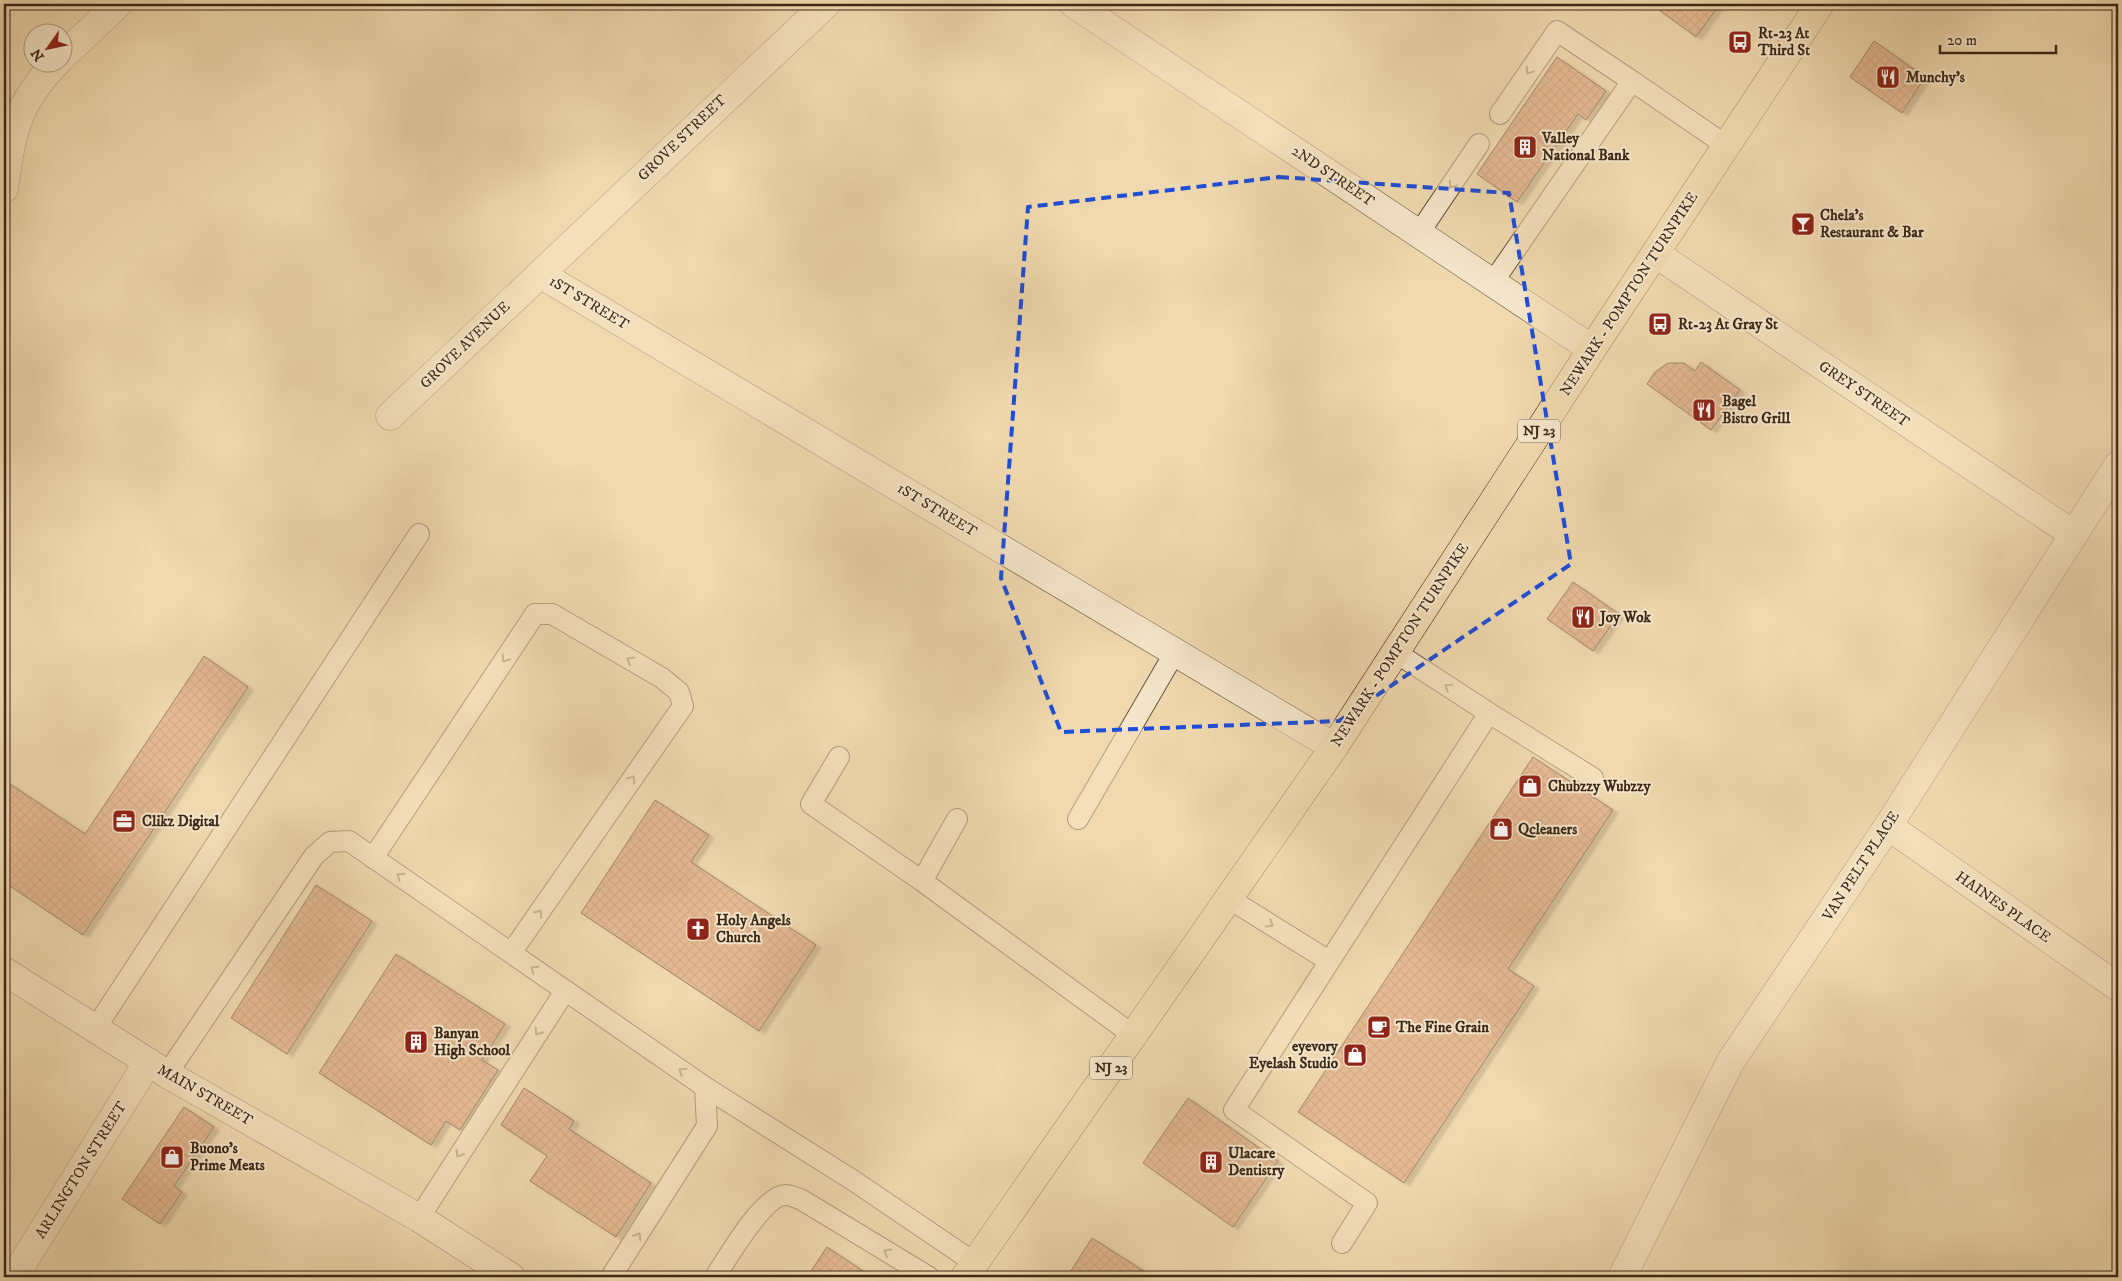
<svg xmlns="http://www.w3.org/2000/svg" width="2122" height="1281" viewBox="0 0 2122 1281" font-family="'IM FELL DW Pica',serif">
  <style>
    .building { fill: url(#building-cross-hatch); stroke: #3c2919; filter: url(#shadow) }
    .lines { fill: none; stroke-linecap: round; stroke-linejoin: round }
    .lane-casing { stroke: #69553e; stroke-width: 22 }
    .street-casing { stroke: #69553e; stroke-width: 29 }
    .secondary-casing { stroke: #3c2919; stroke-width: 29 }
    .primary-casing { stroke: #3c2919; stroke-width: 29 }
    .lane { stroke: #f5e6cb; stroke-width: 20 }
    .street { stroke: #f5e6cb; stroke-width: 28 }
    .secondary { stroke: #f5e6cb; stroke-width: 28 }
    .primary { stroke: #f0d9af; stroke-width: 28 }
    .oneway { stroke: #988872 }
    .marked { fill: none; stroke: #1d4ed8; stroke-width: 4; stroke-dasharray: 10 6; stroke-linejoin: round }
    .labels { text-anchor: middle; dominant-baseline: central; stroke-width: 4; stroke-linejoin: round; paint-order: stroke }
    .shield { fill: #f5e6cb; stroke: #74624e; stroke-width: 1 }
    .shield-label { font-size: 14px; font-weight: bold; fill: #3c2919 }
    .poi-label { font-size: 15px; font-weight: bold; fill: #3c2919; stroke: #f5e6cb; text-anchor: start }
    .street-label { font-size: 15px; fill: #3c2919; stroke: #f5e6cb }
  </style>
  <defs>
    <pattern id="building-cross-hatch" width="8" height="8" patternUnits="userSpaceOnUse" patternTransform="scale(1.25)"><rect width="8" height="8" fill="#d99471"/><path d="M0 0l8 8M0 8l8-8" fill="none" stroke="#b1795c"/></pattern>
    <filter id="shadow"><feDropShadow dx="5.5" dy="3" stdDeviation="1" flood-color="#0004"/></filter>
  </defs>
  <rect width="100%" height="100%" fill="#f0d9af"/>
  <filter id="stains"><feTurbulence type="fractalNoise" baseFrequency=".004" numOctaves="4"/><feColorMatrix values="0 0 0 0 .2 0 0 0 0 .09 0 0 0 0 .02 0 0 0 .5 -.17"/></filter>
  <radialGradient id="worn" r=".72"><stop offset=".6" stop-color="#630" stop-opacity="0"/><stop offset="1" stop-color="#630" stop-opacity=".3"/></radialGradient>
  <!-- building -->
  <path class="building" d="M 1657,4 L 1720,4 L 1696,37 L 1655,7 Z
    M 1874,41 L 1925,77 L 1902,113 L 1850,77 Z
    M 1557,57 L 1606,91 L 1586,120 L 1578,114 L 1517,202 L 1477,174 Z
    M 1701,362 L 1740,390 L 1711,430 L 1647,384 L 1655,372 L 1668,363 L 1684,363 L 1695,371 Z
    M 1573,582 L 1619,614 L 1593,651 L 1547,619 Z
    M 204,656 L 248,687 L 83,935 L 4,882 L 4,780 L 85,834 Z
    M 1533,757 L 1613,810 L 1508,969 L 1534,986 L 1404,1183 L 1298,1112 Z
    M 655,800 L 709,835 L 691,862 L 816,945 L 759,1031 L 581,913 Z
    M 316,885 L 372,921 L 287,1054 L 231,1018 Z
    M 396,954 L 505,1024 L 482,1060 L 498,1070 L 460,1130 L 446,1121 L 431,1145 L 319,1073 Z
    M 524,1088 L 574,1121 L 569,1129 L 651,1183 L 616,1237 L 530,1181 L 547,1156 L 501,1125 Z
    M 1188,1098 L 1278,1161 L 1233,1227 L 1143,1163 Z
    M 184,1107 L 214,1127 L 174,1186 L 182,1192 L 160,1224 L 122,1199 Z
    M 1092,1238 L 1153,1277 L 1067,1277 Z
    M 827,1247 L 872,1277 L 807,1277 Z"/>
  <g class="lines">
    <!-- lane casing -->
    <g class="lane-casing">
      <path id="lane" d="M 1500,114 L 1557,31 L 1632,81
        M 1419,233 L 1479,144
        M 1493,282 L 1632,81 L 1727,146
        M 1395,652 L 1489,713
        M 839,757 L 811,804 L 922,881
        M 957,819 L 922,881 L 1133,1035
        M 1078,819 L 1175,652
        M 373,858 L 535,614 L 552,614 L 662,678 L 679,692 L 683,706 L 511,953
        M 1228,898 L 1329,961
        M 95,1029 L 419,534
        M 167,1074 L 314,856 L 330,842 L 349,841 L 705,1087 L 707,1126 L 611,1277
        M 705,1087 L 854,1181 L 975,1263
        M 419,1218 L 565,991
        M 1342,1243 L 1367,1203 L 1234,1110 L 1489,713 L 1593,778
        M 715,1277 C 727,1259 763,1195 786,1195 C 791,1195 797,1198 802,1200 L 929,1277"/>
    </g>
    <!-- street casing -->
    <g class="street-casing">
      <path id="street" d="M 1074,4 L 1592,349
        M 62,57 L 118,4
        M 4,189 C 12,133 16,104 57,62
        M 1656,254 L 2073,534
        M 540,274 L 1334,747
        M 390,416 L 826,4
        M 1888,826 L 2118,987
        M 14,1277 L 148,1062
        M 1622,1277 L 1731,1061 L 1888,826 L 2118,465"/>
    </g>
    <!-- secondary casing -->
    <g class="secondary-casing">
      <path id="secondary" d="M 4,971 L 167,1074 L 419,1218 L 511,1277"/>
    </g>
    <!-- primary casing -->
    <g class="primary-casing">
      <path id="primary" d="M 965,1277 L 1334,747 L 1592,349 L 1820,4"/>
    </g>
    <!-- lane -->
    <use href="#lane" class="lane"/>
    <!-- street -->
    <use href="#street" class="street"/>
    <!-- secondary -->
    <use href="#secondary" class="secondary"/>
    <!-- primary -->
    <use href="#primary" class="primary"/>
  </g>
  <!-- one-way arrows -->
  <defs><path id="oneway-chevron" d="M-2-3.5L2.5 0L-2 3.5" fill="none" stroke-width="1.6" stroke-linecap="round" stroke-linejoin="round" transform="scale(1.25)"/></defs>
  <g class="oneway">
    <use href="#oneway-chevron" transform="translate(1529 71) rotate(124)"/>
    <use href="#oneway-chevron" transform="translate(1452 185) rotate(125)"/>
    <use href="#oneway-chevron" transform="translate(505 659) rotate(124)"/>
    <use href="#oneway-chevron" transform="translate(630 660) rotate(-150)"/>
    <use href="#oneway-chevron" transform="translate(1448 687) rotate(-147)"/>
    <use href="#oneway-chevron" transform="translate(632 779) rotate(-55)"/>
    <use href="#oneway-chevron" transform="translate(400 876) rotate(-145)"/>
    <use href="#oneway-chevron" transform="translate(539 913) rotate(-55)"/>
    <use href="#oneway-chevron" transform="translate(1270 924) rotate(32)"/>
    <use href="#oneway-chevron" transform="translate(534 969) rotate(-145)"/>
    <use href="#oneway-chevron" transform="translate(538 1032) rotate(123)"/>
    <use href="#oneway-chevron" transform="translate(682 1071) rotate(-146)"/>
    <use href="#oneway-chevron" transform="translate(459 1154) rotate(122)"/>
    <use href="#oneway-chevron" transform="translate(638 1236) rotate(-58)"/>
    <use href="#oneway-chevron" transform="translate(887 1252) rotate(-149)"/>
  </g>
  <!-- marked area -->
  <path d="M0 0H2122V1281H0ZM 1279,177 L 1509,193 L 1571,564 L 1339,721 L 1061,732 L 1001,578 L 1028,207 Z" fill="#f0d9af" fill-opacity=".55" fill-rule="evenodd"/>
  <path class="marked" d="M 1279,177 L 1509,193 L 1571,564 L 1339,721 L 1061,732 L 1001,578 L 1028,207 Z"/>
  <!-- icons -->
  <defs>
    <g id="bus-square" transform="scale(1.25)"><rect x="-9" y="-9" width="18" height="18" rx="4" fill="#8f2418" stroke="#f5e6cb"/><path d="M-5-6H5V4H4V6H2V4H-2V6H-4V4H-5ZM-3.5-4V0h7V-4ZM-3.5 1.2v1.5H-2V1.2ZM2 1.2v1.5H3.5V1.2Z" fill="#fff"/></g>
    <g id="restaurant-square" transform="scale(1.25)"><rect x="-9" y="-9" width="18" height="18" rx="4" fill="#8f2418" stroke="#f5e6cb"/><path d="M-5-6h1v4h1v-4h1v4h1v-4h1v5L-1.5 .5V6h-2V.5L-5-1ZM5-6V6H3V1.5H1.5Q1.5-4 5-6Z" fill="#fff"/></g>
    <g id="building-square" transform="scale(1.25)"><rect x="-9" y="-9" width="18" height="18" rx="4" fill="#8f2418" stroke="#f5e6cb"/><path d="M-4-6H4V6H1V3H-1V6H-4ZM-2.5-4.3h1.7v1.8h-1.7ZM.8-4.3h1.7v1.8H.8ZM-2.5-1h1.7V.8h-1.7ZM.8-1h1.7V.8H.8Z" fill="#fff"/></g>
    <g id="bar-square" transform="scale(1.25)"><rect x="-9" y="-9" width="18" height="18" rx="4" fill="#8f2418" stroke="#f5e6cb"/><path d="M-6-5H6L.8 .8V4.5H3.5V6h-7V4.5H-.8V.8Z" fill="#fff"/></g>
    <g id="shop-square" transform="scale(1.25)"><rect x="-9" y="-9" width="18" height="18" rx="4" fill="#8f2418" stroke="#f5e6cb"/><path d="M-5-2.5h2.3a2.7 3.5 0 0 1 5.4 0H5L5.5 6h-11ZM-1.5-2.5h3a1.5 2.3 0 0 0-3 0Z" fill="#fff"/></g>
    <g id="office-square" transform="scale(1.25)"><rect x="-9" y="-9" width="18" height="18" rx="4" fill="#8f2418" stroke="#f5e6cb"/><path d="M-6-3h4V-5.5h4V-3h4V5H-6ZM-1-4.5V-3h2v-1.5ZM-6 0V1H6V0Z" fill="#fff"/></g>
    <g id="church-square" transform="scale(1.25)"><rect x="-9" y="-9" width="18" height="18" rx="4" fill="#8f2418" stroke="#f5e6cb"/><path d="M-1.2-6h2.4v3.5h3.3v2.4h-3.3V6h-2.4V-.1h-3.3v-2.4h3.3Z" fill="#fff"/></g>
    <g id="cafe-square" transform="scale(1.25)"><rect x="-9" y="-9" width="18" height="18" rx="4" fill="#8f2418" stroke="#f5e6cb"/><path d="M-5.5-4.5H6V0H3Q3 3.5 0 3.5H-2.5Q-5.5 3.5-5.5 0ZM3-3.2v2h1.7v-2ZM-6 4.5H4V6H-6Z" fill="#fff"/></g>
  </defs>
  <g fill-rule="evenodd">
    <use href="#bus-square" x="1740" y="42"/>
    <use href="#restaurant-square" x="1888" y="77"/>
    <use href="#building-square" x="1525" y="147"/>
    <use href="#bar-square" x="1803" y="224"/>
    <use href="#bus-square" x="1660" y="324"/>
    <use href="#restaurant-square" x="1704" y="410"/>
    <use href="#restaurant-square" x="1583" y="617"/>
    <use href="#shop-square" x="1530" y="786"/>
    <use href="#office-square" x="124" y="821"/>
    <use href="#shop-square" x="1501" y="829"/>
    <use href="#church-square" x="698" y="929"/>
    <use href="#cafe-square" x="1379" y="1027"/>
    <use href="#building-square" x="416" y="1042"/>
    <use href="#shop-square" x="1355" y="1055"/>
    <use href="#shop-square" x="172" y="1157"/>
    <use href="#building-square" x="1211" y="1162"/>
  </g>
  <g class="labels">
    <!-- shield labels -->
    <g class="shield">
      <rect x="1518" y="419.5" width="42" height="23" rx="4"/>
      <rect x="1090" y="1056.5" width="42" height="23" rx="4"/>
    </g>
    <g class="shield-label">
      <text x="1539" y="431">NJ 23</text>
      <text x="1111" y="1068">NJ 23</text>
    </g>
    <!-- poi labels -->
    <g class="poi-label">
      <text x="1758" y="33">Rt-23 At<tspan x="1758" dy="17">Third St</tspan></text>
      <text x="1906" y="77">Munchy's</text>
      <text x="1542" y="138">Valley<tspan x="1542" dy="17">National Bank</tspan></text>
      <text x="1820" y="215">Chela’s<tspan x="1820" dy="17">Restaurant &amp; Bar</tspan></text>
      <text x="1678" y="324">Rt-23 At Gray St</text>
      <text x="1722" y="401">Bagel<tspan x="1722" dy="17">Bistro Grill</tspan></text>
      <text x="1600" y="617">Joy Wok</text>
      <text x="1548" y="786">Chubzzy Wubzzy</text>
      <text x="142" y="821">Clikz Digital</text>
      <text x="1518" y="829">Qcleaners</text>
      <text x="716" y="920">Holy Angels<tspan x="716" dy="17">Church</tspan></text>
      <text x="1396" y="1027">The Fine Grain</text>
      <text x="434" y="1033">Banyan<tspan x="434" dy="17">High School</tspan></text>
      <text x="1338" y="1046" text-anchor="end">eyevory<tspan x="1338" dy="17">Eyelash Studio</tspan></text>
      <text x="190" y="1148">Buono's<tspan x="190" dy="17">Prime Meats</tspan></text>
      <text x="1228" y="1153">Ulacare<tspan x="1228" dy="17">Dentistry</tspan></text>
    </g>
    <!-- street labels -->
    <g class="street-label">
      <text transform="translate(682 138) rotate(-44)">GROVE STREET</text>
      <text transform="translate(1333 176) rotate(34)">2ND STREET</text>
      <text transform="translate(1629 294) rotate(-57)">NEWARK - POMPTON TURNPIKE</text>
      <text transform="translate(589 303) rotate(31)">1ST STREET</text>
      <text transform="translate(465 345) rotate(-44)">GROVE AVENUE</text>
      <text transform="translate(1864 394) rotate(34)">GREY STREET</text>
      <text transform="translate(937 510) rotate(31)">1ST STREET</text>
      <text transform="translate(1400 645) rotate(-57)">NEWARK - POMPTON TURNPIKE</text>
      <text transform="translate(1861 866) rotate(-57)">VAN PELT PLACE</text>
      <text transform="translate(2003 907) rotate(35)">HAINES PLACE</text>
      <text transform="translate(205 1095) rotate(30)">MAIN STREET</text>
      <text transform="translate(81 1170) rotate(-58)">ARLINGTON STREET</text>
    </g>
  </g>
  <!-- margin -->
  <rect width="2122" height="1281" fill="none" stroke="#f0d9af" stroke-width="20"/>
  <rect x="5" y="5" width="2112" height="1271" fill="none" stroke="#3c2919" stroke-width="2.5"/>
  <rect x="10" y="10" width="2102" height="1261" fill="none" stroke="#3c2919"/>
  <!-- north arrow -->
  <g transform="translate(48 48) rotate(237)"><circle r="24" fill="#f5e6cb" stroke="#ab9a84"/>
  <path d="M0-4L9 19L0 12L-9 19Z" fill="#8f2418"/>
  <text y="-8" font-size="14" font-weight="bold" text-anchor="middle" fill="#3c2919">N</text>
  </g>
  <!-- scale -->
  <path d="M1940 45v8h116v-8" fill="none" stroke="#3c2919" stroke-width="2.5"/>
  <text x="1947" y="45" font-size="15" fill="#3c2919" stroke="#f5e6cb" stroke-width="4" paint-order="stroke">20 m</text>
  <rect width="100%" height="100%" filter="url(#stains)"/>
  <rect width="100%" height="100%" fill="url(#worn)"/>
</svg>
